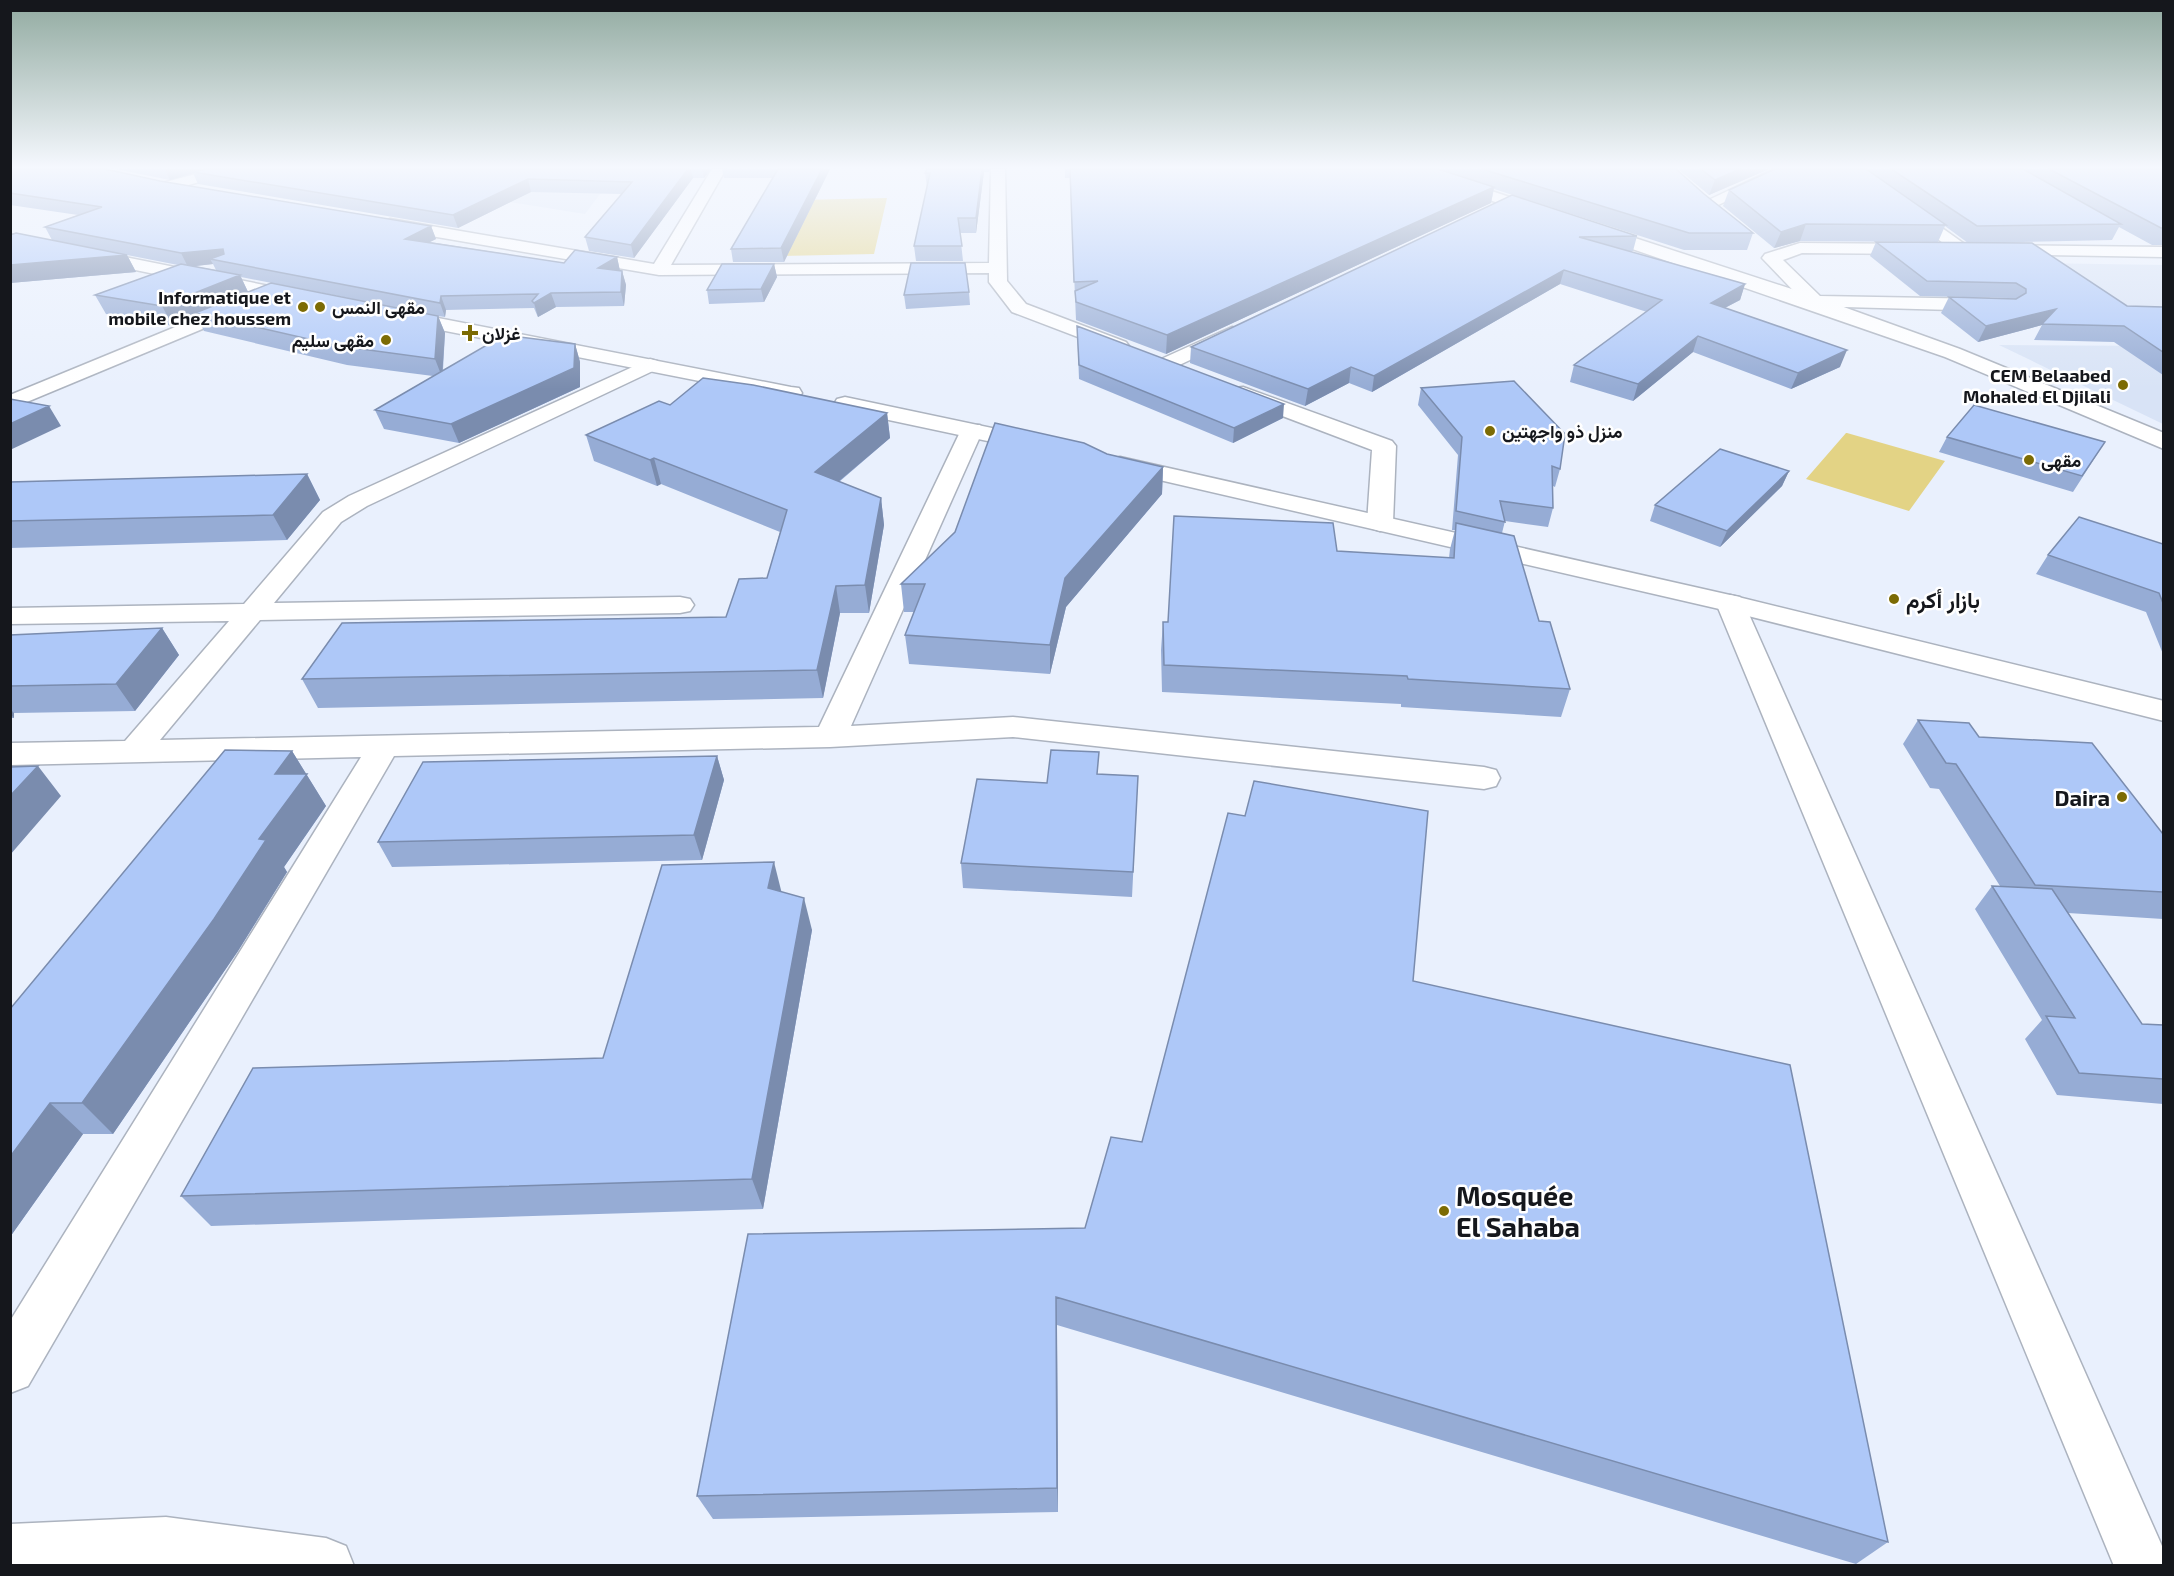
<svg xmlns="http://www.w3.org/2000/svg" width="2174" height="1576" viewBox="0 0 2174 1576" font-family="'Exo 2',Vazirmatn,sans-serif">
  <style>
    .built { fill: #d8e3f6 }
    .green { fill: #e3d385 }
    .lines { fill: none; stroke-linecap: round; stroke-linejoin: round }
    .street-casing { stroke: #acb3bf; stroke-width: 3 }
    .secondary-casing { stroke: #acb3bf; stroke-width: 3 }
    .street { fill: #fff; fill-rule: evenodd }
    .secondary { fill: #fff; fill-rule: evenodd }
    .wall { fill: #96acd5; fill-rule: evenodd }
    .shaded-wall { fill: #7a8cae }
    .building { fill: #aec8f8; stroke: #7a8cae; stroke-width: 1.5 }
    .poi-dot { fill: #7c6b04; stroke: #fff; stroke-width: 2 }
    .labels { text-anchor: middle; dominant-baseline: central; stroke-width: 5; stroke-linejoin: round; paint-order: stroke }
    .far-poi-label { font-size: 18px; font-weight: bold; fill: #15171c; stroke: #fff; text-anchor: start }
    .poi-label { font-size: 22px; font-weight: bold; fill: #15171c; stroke: #fff; text-anchor: start }
    .near-poi-label { font-size: 27px; font-weight: bold; fill: #15171c; stroke: #fff; text-anchor: start }
  </style>
  <rect width="100%" height="100%" fill="#e9f0fd"/>
  <!-- built -->
  <path class="built" d="M 313,169 L 619,169 L 585,214 L 308,170 Z
    M 2036,263 L 2163,265 L 2163,424 L 1999,345 L 2163,346 Z"/>
  <!-- green -->
  <path class="green" d="M 887,198 L 874,254 L 781,256 L 802,200 Z
    M 1846,433 L 1847,433 L 1945,461 L 1909,511 L 1806,479 Z"/>
  <g class="lines">
    <!-- street casing -->
    <g class="street-casing">
      <path id="street" d="M 214,169 L 237,169 L 235,172 L 167,191 L 159,186 L 162,183 Z
        M 712,169 L 726,169 L 671,265 L 989,263 L 991,169 L 1005,169 L 1007,281 L 1026,304 L 1126,342 L 1129,346 L 1126,350 L 1112,350 L 1012,312 L 989,282 L 989,273 L 659,275 L 390,229 L 382,224 L 390,219 L 654,264 Z
        M 1774,169 L 1793,169 L 1712,208 L 1700,208 L 1698,205 Z
        M 1843,169 L 1859,169 L 1973,250 L 1964,255 L 1958,254 Z
        M 1800,243 L 1919,244 L 1928,249 L 1919,254 L 1802,253 L 1783,260 L 1820,296 L 1989,299 L 1998,305 L 1989,311 L 1808,306 L 1762,258 L 1765,254 Z
        M 1997,245 L 2164,247 L 2164,257 L 1991,254 L 1988,250 Z
        M 241,300 L 248,302 L 250,306 L 248,310 L 10,409 L 10,395 Z
        M 1232,327 L 1239,329 L 1242,333 L 1239,337 L 1173,368 L 1159,368 L 1156,364 L 1159,360 Z
        M 650,359 L 657,361 L 660,365 L 657,369 L 367,506 L 341,522 L 274,603 L 680,597 L 690,599 L 694,605 L 690,611 L 680,613 L 260,620 L 160,740 L 819,727 L 961,430 L 964,425 L 980,425 L 983,430 L 851,726 L 1013,717 L 1484,767 L 1496,770 L 1500,778 L 1496,786 L 1484,789 L 1013,737 L 830,747 L 394,756 L 28,1386 L 10,1393 L 10,1321 L 361,757 L 10,765 L 10,743 L 125,741 L 229,621 L 10,624 L 10,608 L 244,604 L 323,512 L 349,496 Z
        M 1243,387 L 1392,441 L 1396,446 L 1393,523 L 1389,528 L 1380,531 L 1371,528 L 1367,523 L 1372,450 L 1235,398 L 1232,393 L 1235,388 Z
        M 1730,595 L 1740,597 L 1744,603 L 2162,1546 L 2164,1566 L 2114,1566 L 1716,603 L 1720,597 Z
        M 166,1517 L 326,1538 L 346,1546 L 354,1566 L 10,1566 L 10,1524 Z"/>
    </g>
    <!-- secondary casing -->
    <g class="secondary-casing">
      <path id="secondary" d="M 1404,169 L 1425,169 L 1552,211 L 1554,214 L 1552,217 L 1540,217 L 1406,172 Z
        M 1592,224 L 1816,297 L 1960,349 L 2164,433 L 2164,449 L 1945,357 L 1586,233 L 1584,229 Z
        M 10,234 L 299,292 L 308,298 L 299,304 L 10,244 Z
        M 397,310 L 791,387 L 799,388 L 802,393 L 799,398 L 791,399 L 390,320 L 387,316 Z
        M 845,397 L 1035,437 L 1043,439 L 1046,444 L 1043,449 L 1035,451 L 837,409 L 834,404 L 837,399 Z
        M 1120,457 L 1730,595 L 2164,701 L 2164,721 L 1728,611 L 1112,469 L 1108,464 L 1112,459 Z"/>
    </g>
    <!-- street -->
    <use href="#street" class="street"/>
    <!-- secondary -->
    <use href="#secondary" class="secondary"/>
  </g>
  <!-- wall -->
  <path class="wall" d="M 10,169 L 160,181 L 431,226 L 436,239 L 430,242 L 564,263 L 617,257 L 620,271 L 622,271 L 626,285 L 624,306 L 556,307 L 538,317 L 537,315 L 534,308 L 446,310 L 445,317 L 438,316 L 445,333 L 443,370 L 575,344 L 580,362 L 580,387 L 459,443 L 384,429 L 375,410 L 433,376 L 347,365 L 204,331 L 196,316 L 173,326 L 106,314 L 95,295 L 178,265 L 127,255 L 136,272 L 10,283 L 10,235 L 52,240 L 45,227 L 78,215 L 10,205 ZM 213,264 L 216,270 L 194,266 ZM 241,277 L 348,298 L 248,292 Z
    M 115,169 L 711,169 L 704,178 L 693,178 L 634,258 L 589,251 L 585,237 L 622,194 L 531,192 L 458,228 L 198,184 L 193,173 L 170,180 Z
    M 722,169 L 830,169 L 784,262 L 733,262 L 731,249 L 773,178 L 724,178 Z
    M 927,169 L 990,169 L 989,172 L 984,172 L 976,233 L 960,233 L 963,261 L 916,261 L 914,246 L 927,187 L 925,173 Z
    M 1065,169 L 1676,169 L 1704,194 L 1753,233 L 1747,250 L 1684,250 L 1494,189 L 1491,203 L 1166,354 L 1076,320 L 1070,178 L 1065,178 Z
    M 1678,169 L 1769,169 L 1709,195 Z
    M 1775,169 L 2163,169 L 2163,245 L 2152,245 L 2119,227 L 2112,240 L 1978,243 L 2127,306 L 2163,307 L 2163,375 L 2114,342 L 2034,340 L 2042,325 L 1978,342 L 1941,313 L 1949,297 L 2010,299 L 2008,298 L 1920,296 L 1870,256 L 1876,242 L 1968,243 L 1945,226 L 1938,242 L 1800,241 L 1774,248 L 1723,206 L 1729,190 Z
    M 1512,195 L 1637,236 L 1633,251 L 1628,251 L 1745,284 L 1740,300 L 1725,308 L 1840,367 L 1791,389 L 1693,352 L 1633,401 L 1570,382 L 1574,365 L 1647,312 L 1560,284 L 1372,392 L 1349,383 L 1305,406 L 1190,363 L 1191,347 Z
    M 774,264 L 777,277 L 764,302 L 709,304 L 707,290 Z
    M 969,292 L 970,305 L 906,309 L 904,295 Z
    M 1077,326 L 1283,418 L 1233,443 L 1079,379 Z
    M 1421,388 L 1560,469 L 1555,487 L 1553,486 L 1553,508 L 1548,527 L 1505,521 L 1502,533 L 1539,621 L 1570,689 L 1561,717 L 1401,707 L 1401,704 L 1162,692 L 1161,650 L 1163,622 L 1168,622 L 1337,551 L 1449,558 L 1450,549 L 1455,530 L 1452,530 L 1458,455 L 1418,405 Z
    M 670,405 L 887,413 L 890,438 L 839,482 L 881,498 L 884,525 L 869,613 L 840,613 L 823,698 L 318,708 L 302,679 L 726,617 L 767,578 L 780,532 L 661,484 L 657,486 L 594,461 L 586,435 Z
    M 1947,437 L 2105,442 L 2073,492 L 1939,452 Z
    M 1107,454 L 1163,467 L 1162,494 L 1066,607 L 1050,674 L 909,664 L 905,635 L 914,612 L 904,612 L 901,584 Z
    M 1789,471 L 1782,486 L 1720,547 L 1650,521 L 1655,505 Z
    M 307,474 L 320,500 L 287,540 L 10,548 L 10,482 Z
    M 2163,544 L 2163,654 L 2146,612 L 2036,574 L 2048,555 Z
    M 162,628 L 179,655 L 135,711 L 14,713 L 14,718 L 10,718 L 10,635 Z
    M 1918,720 L 1979,737 L 2163,834 L 2163,919 L 2068,913 L 2142,1024 L 2163,1025 L 2163,1104 L 2057,1095 L 2025,1039 L 2042,1020 L 1975,909 L 1992,886 L 2000,886 L 1939,789 L 1930,788 L 1903,744 Z
    M 292,751 L 326,806 L 284,867 L 287,872 L 238,951 L 113,1134 L 83,1134 L 10,1237 L 10,1009 Z
    M 717,756 L 724,780 L 702,860 L 392,867 L 378,842 Z
    M 1099,774 L 1138,776 L 1132,897 L 963,888 L 961,863 L 1047,783 Z
    M 781,892 L 812,930 L 763,1209 L 211,1226 L 181,1196 L 603,1058 Z
    M 1413,981 L 1888,1542 L 1856,1564 L 1057,1325 L 1058,1512 L 713,1519 L 697,1496 L 1085,1228 L 1142,1142 Z"/>
  <!-- shaded-wall -->
  <path class="shaded-wall" d="M 165,169 L 207,169 L 170,180 Z
    M 688,169 L 691,169 L 693,178 L 634,258 L 631,245 Z
    M 702,169 L 711,169 L 704,178 Z
    M 822,169 L 830,169 L 784,262 L 781,248 Z
    M 982,169 L 984,169 L 984,172 L 976,233 L 976,218 Z
    M 1740,169 L 1769,169 L 1709,195 L 1715,180 Z
    M 528,179 L 531,192 L 458,228 L 453,215 Z
    M 1494,187 L 1491,203 L 1166,354 L 1167,335 Z
    M 1806,224 L 1800,241 L 1774,248 L 1781,232 Z
    M 431,226 L 436,239 L 410,252 L 405,239 Z
    M 223,249 L 229,262 L 210,259 L 213,264 L 188,267 L 181,253 Z
    M 127,255 L 136,272 L 10,283 L 10,265 Z
    M 617,257 L 620,271 L 598,268 Z
    M 774,264 L 777,277 L 764,302 L 761,289 Z
    M 1564,270 L 1560,284 L 1372,392 L 1374,376 Z
    M 622,271 L 626,285 L 624,306 L 621,292 Z
    M 240,275 L 249,294 L 195,313 L 196,316 L 173,326 L 162,306 Z
    M 1745,284 L 1740,300 L 1705,318 L 1711,303 Z
    M 551,293 L 556,307 L 538,317 L 534,303 Z
    M 441,296 L 446,310 L 445,317 L 440,303 Z
    M 2056,309 L 2042,325 L 1978,342 L 1986,326 Z
    M 438,316 L 445,333 L 442,377 L 435,359 Z
    M 1698,336 L 1693,352 L 1633,401 L 1638,384 Z
    M 575,344 L 580,362 L 580,387 L 459,443 L 451,424 Z
    M 1847,350 L 1840,367 L 1791,389 L 1798,373 Z
    M 1351,367 L 1349,383 L 1305,406 L 1308,389 Z
    M 1284,404 L 1283,418 L 1233,443 L 1234,428 Z
    M 49,406 L 61,426 L 10,450 L 10,424 Z
    M 887,413 L 890,438 L 819,498 L 815,472 Z
    M 654,458 L 661,484 L 657,486 L 650,460 Z
    M 1163,467 L 1162,494 L 1066,607 L 1050,674 L 1050,645 L 1065,578 Z
    M 1789,471 L 1782,486 L 1720,547 L 1727,531 Z
    M 307,474 L 320,500 L 287,540 L 273,515 Z
    M 881,498 L 884,525 L 869,613 L 865,585 Z
    M 836,586 L 840,613 L 823,698 L 817,670 Z
    M 162,628 L 179,655 L 135,711 L 116,684 Z
    M 10,709 L 14,713 L 14,718 L 10,714 Z
    M 292,751 L 326,806 L 284,867 L 287,872 L 238,951 L 113,1134 L 82,1103 L 259,839 L 275,774 Z
    M 717,756 L 724,780 L 702,860 L 694,835 Z
    M 38,766 L 61,796 L 10,855 L 10,796 Z
    M 774,862 L 782,894 L 768,888 Z
    M 804,898 L 812,930 L 763,1209 L 752,1179 Z
    M 50,1103 L 83,1134 L 10,1237 L 10,1157 Z
    M 1056,1297 L 1057,1325 L 1058,1512 L 1057,1488 Z"/>
  <!-- building -->
  <path class="building" d="M 10,169 L 105,169 L 160,181 L 431,226 L 405,239 L 564,263 L 575,250 L 617,257 L 598,268 L 622,271 L 621,292 L 551,293 L 534,303 L 532,301 L 538,294 L 441,296 L 440,303 L 210,259 L 224,254 L 223,249 L 181,253 L 45,227 L 102,207 L 10,193 Z
    M 206,169 L 688,169 L 631,245 L 585,237 L 632,182 L 528,179 L 453,215 L 193,172 Z
    M 778,169 L 822,169 L 781,248 L 731,249 Z
    M 927,169 L 982,169 L 976,218 L 958,218 L 962,246 L 914,246 L 930,173 L 925,173 Z
    M 1070,169 L 1438,169 L 1494,187 L 1167,335 L 1076,302 L 1075,291 L 1098,281 L 1074,282 Z
    M 1482,169 L 1676,169 L 1704,194 L 1753,233 L 1689,233 Z
    M 1701,169 L 1740,169 L 1715,180 Z
    M 1775,169 L 1866,169 L 1946,225 L 1806,224 L 1781,232 L 1729,190 Z
    M 1891,169 L 2023,169 L 2121,224 L 1977,226 Z
    M 2049,169 L 2163,169 L 2163,228 L 2161,228 Z
    M 1512,195 L 1637,236 L 1579,237 L 1745,284 L 1711,303 L 1847,350 L 1798,373 L 1698,336 L 1638,384 L 1574,365 L 1662,300 L 1564,270 L 1374,376 L 1351,367 L 1308,389 L 1191,347 Z
    M 16,233 L 127,255 L 10,265 L 10,235 Z
    M 1876,242 L 2032,243 L 2127,306 L 2163,307 L 2163,352 L 2124,326 L 2042,324 L 2056,309 L 1986,326 L 1949,297 L 2016,299 L 2026,293 L 2026,289 L 2016,283 L 1927,281 Z
    M 911,263 L 965,263 L 969,292 L 904,295 Z
    M 181,264 L 240,275 L 162,306 L 95,295 Z
    M 722,264 L 774,264 L 761,289 L 707,290 Z
    M 271,283 L 438,316 L 435,359 L 339,346 L 195,313 Z
    M 1077,326 L 1284,404 L 1234,428 L 1079,365 Z
    M 504,335 L 575,344 L 574,368 L 451,424 L 375,410 Z
    M 703,378 L 753,385 L 887,413 L 815,472 L 881,498 L 865,585 L 836,586 L 817,670 L 302,679 L 342,623 L 726,617 L 739,579 L 767,578 L 787,510 L 654,458 L 650,460 L 586,435 L 659,401 L 670,405 Z
    M 1514,381 L 1565,434 L 1560,469 L 1552,466 L 1553,508 L 1500,501 L 1505,522 L 1456,511 L 1462,437 L 1421,388 Z
    M 10,399 L 49,406 L 10,424 Z
    M 1974,405 L 2105,442 L 2082,476 L 1947,437 Z
    M 995,423 L 1084,443 L 1107,454 L 1163,467 L 1065,578 L 1050,645 L 905,635 L 925,584 L 901,584 L 955,532 Z
    M 1720,449 L 1789,471 L 1727,531 L 1655,505 Z
    M 307,474 L 273,515 L 10,521 L 10,482 Z
    M 1174,516 L 1333,523 L 1337,551 L 1454,558 L 1456,523 L 1514,536 L 1539,621 L 1550,622 L 1570,689 L 1408,679 L 1407,676 L 1164,665 L 1163,622 L 1168,622 Z
    M 2079,517 L 2163,544 L 2163,603 L 2159,593 L 2048,555 Z
    M 162,628 L 116,684 L 10,686 L 10,635 Z
    M 1918,720 L 1969,723 L 1979,737 L 2092,743 L 2163,834 L 2163,892 L 2035,885 L 1956,764 L 1946,763 Z
    M 225,750 L 292,751 L 275,774 L 307,774 L 259,839 L 266,840 L 214,919 L 82,1103 L 50,1103 L 10,1157 L 10,1009 Z
    M 1051,750 L 1099,752 L 1097,774 L 1138,776 L 1133,872 L 961,863 L 977,779 L 1047,783 Z
    M 717,756 L 694,835 L 378,842 L 423,762 Z
    M 38,766 L 10,796 L 10,767 Z
    M 1254,781 L 1428,811 L 1413,981 L 1790,1065 L 1888,1542 L 1056,1297 L 1057,1488 L 697,1496 L 748,1234 L 1085,1228 L 1111,1137 L 1142,1142 L 1228,813 L 1245,816 Z
    M 774,862 L 768,888 L 804,898 L 752,1179 L 181,1196 L 253,1068 L 603,1058 L 662,865 Z
    M 1992,886 L 2052,889 L 2142,1024 L 2163,1025 L 2163,1079 L 2079,1073 L 2046,1016 L 2075,1018 Z"/>
  <!-- sky -->
  <linearGradient id="sky" x2="0" y2="1"><stop stop-color="#91aaa0"/><stop offset="0.43" stop-color="#f5f8fe"/><stop offset="1" stop-color="#f5f8fe" stop-opacity="0"/></linearGradient>
  <rect width="2174" height="389" fill="url(#sky)"/>
  <!-- markers -->
  <g class="poi-dot">
    <circle cx="303" cy="307" r="6"/>
    <circle cx="320" cy="307" r="6"/>
    <path d="M467 324h6v6h6v6h-6v6h-6v-6h-6v-6h6z"/>
    <circle cx="386" cy="340" r="6"/>
    <circle cx="2123" cy="385" r="6"/>
    <circle cx="1490" cy="431" r="6"/>
    <circle cx="2029" cy="460" r="6"/>
    <circle cx="1894" cy="599" r="6"/>
    <circle cx="2122" cy="797" r="6"/>
    <circle cx="1444" cy="1211" r="6"/>
  </g>
  <g class="labels">
    <!-- far-poi labels -->
    <g class="far-poi-label">
      <text x="291" y="297" text-anchor="end">Informatique et<tspan x="291" dy="21">mobile chez houssem</tspan></text>
      <text x="332" y="307">مقهى النمس</text>
      <text x="482" y="333">غزلان</text>
      <text x="374" y="340" text-anchor="end">مقهى سليم</text>
      <text x="2111" y="375" text-anchor="end">CEM Belaabed<tspan x="2111" dy="21">Mohaled El Djilali</tspan></text>
      <text x="1502" y="431">منزل ذو واجهتين</text>
      <text x="2041" y="460">مقهى</text>
    </g>
    <!-- poi labels -->
    <g class="poi-label">
      <text x="1906" y="599">بازار أكرم</text>
      <text x="2110" y="797" text-anchor="end">Daira</text>
    </g>
    <!-- near-poi labels -->
    <g class="near-poi-label">
      <text x="1456" y="1195">Mosquée<tspan x="1456" dy="31">El Sahaba</tspan></text>
    </g>
  </g>
  <!-- border -->
  <rect width="2174" height="1576" fill="none" stroke="#15171c" stroke-width="24"/>
</svg>
